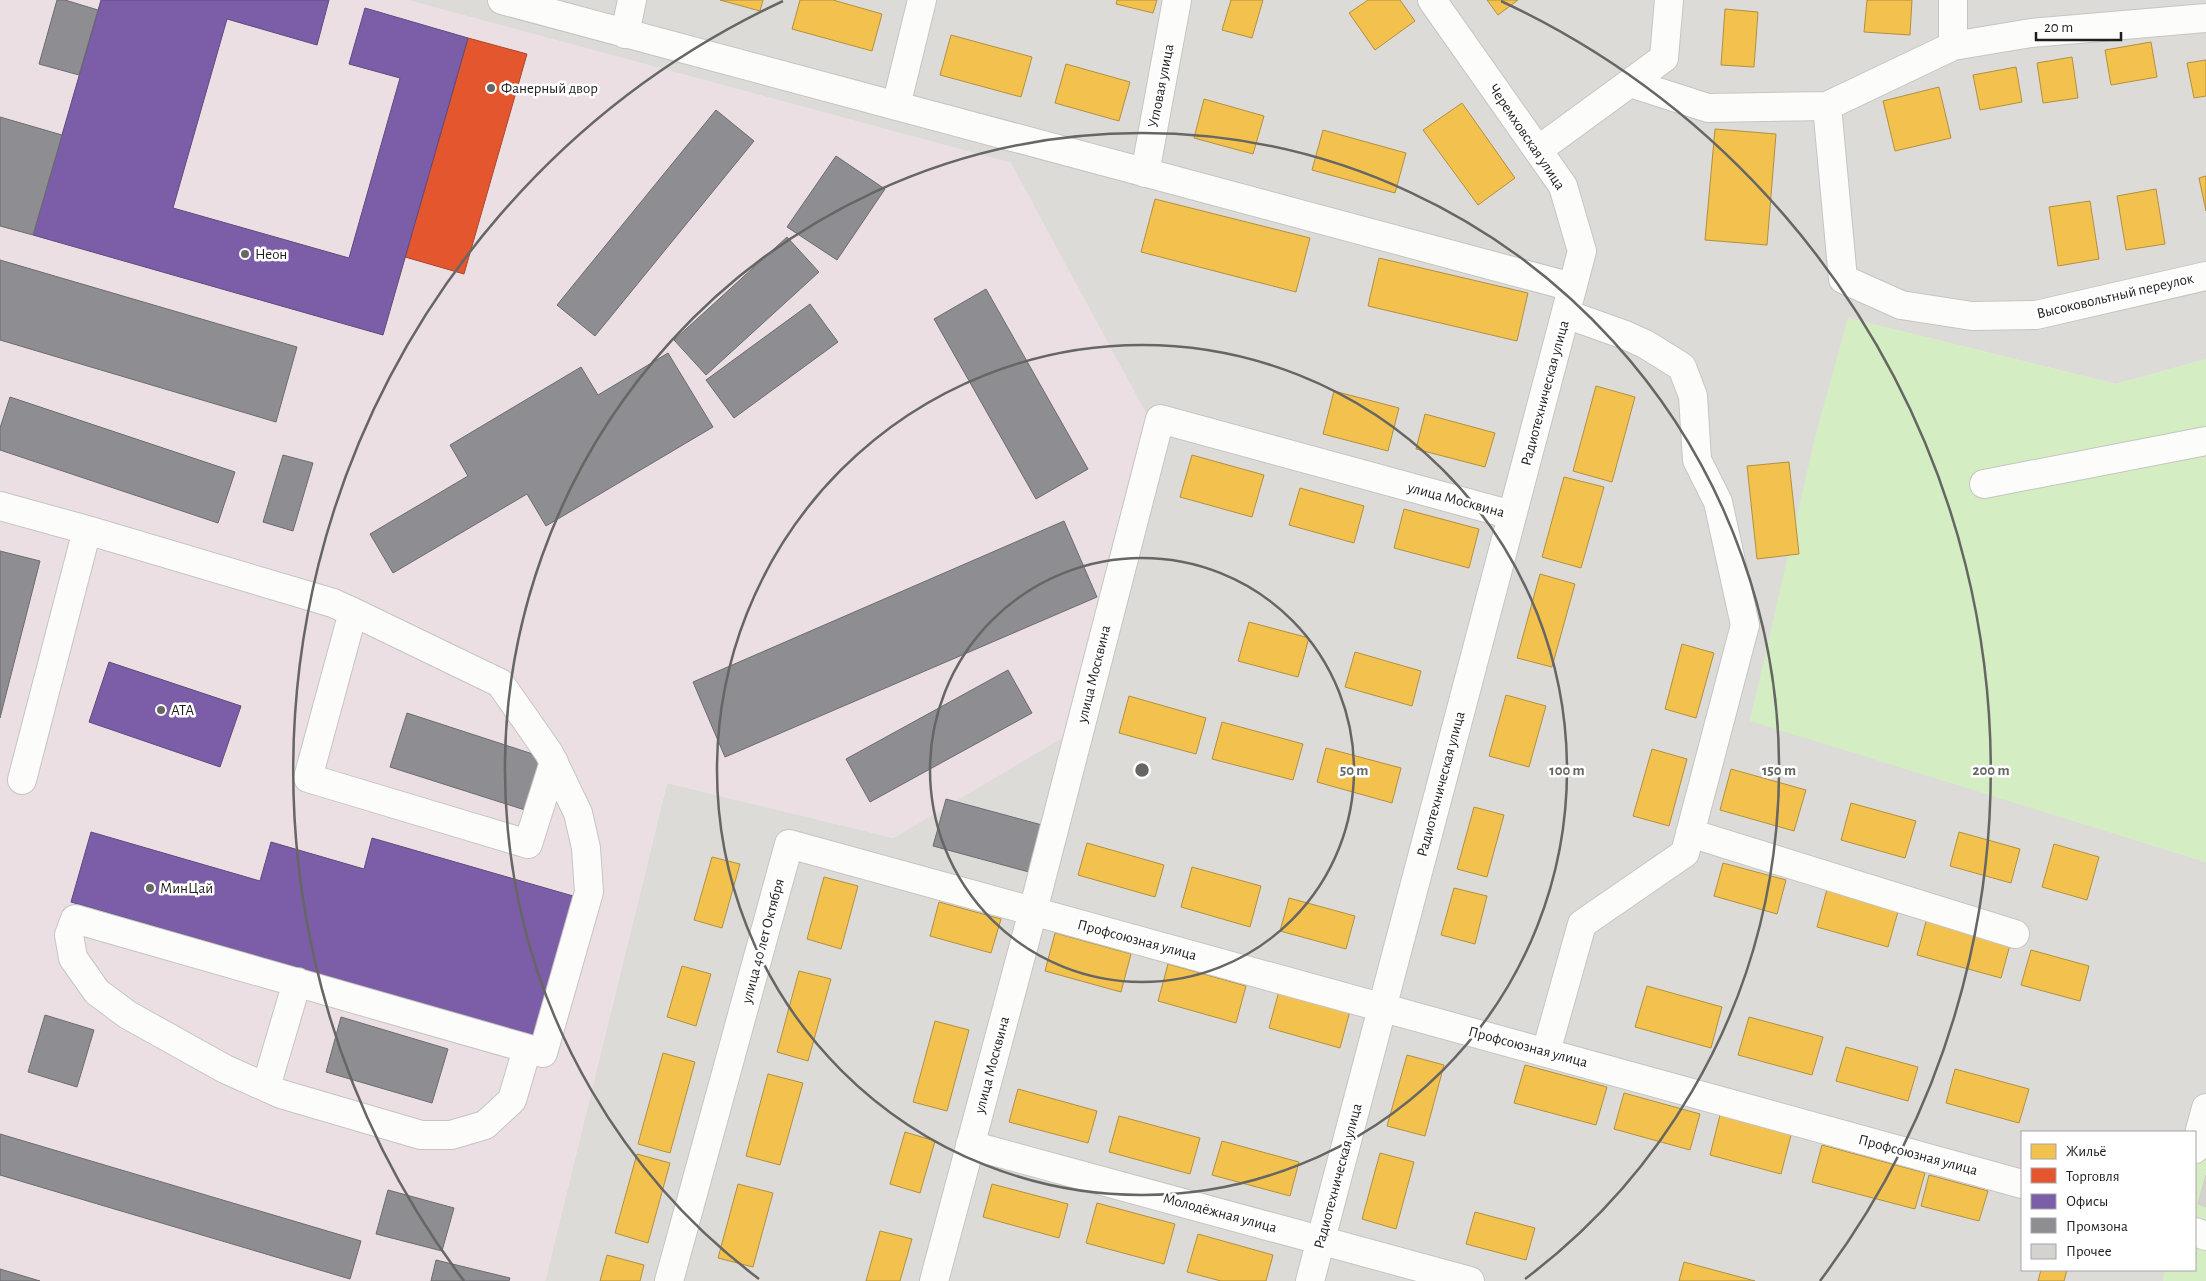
<svg xmlns="http://www.w3.org/2000/svg" width="2206" height="1281" viewBox="0 0 2206 1281" font-family="'Alegreya Sans',sans-serif">
  <style>
    .residential { fill: #dcdbd8 }
    .industrial { fill: #ebdfe4 }
    .grass { fill: #d4edc3 }
    .homes { fill: #f2c14e; stroke: #b29040 }
    .shops { fill: #e4572e; stroke: #a94629 }
    .offices { fill: #7b5ea7; stroke: #5f4b7e }
    .industry { fill: #8d8d92; stroke: #6c6c6f }
    .building { fill: #d5d3cf; stroke: #d0cdc7 }
    .lines { fill: none; stroke-linecap: round; stroke-linejoin: round }
    .minor-casing { stroke: #c5c5c2; stroke-width: 30 }
    .minor { stroke: #fcfcfb; stroke-width: 28 }
    .ring { fill: none; stroke: #666664; stroke-width: 2.5 }
    .poi-dot { fill: #666664; stroke: #fff; stroke-width: 2 }
    .labels { text-anchor: middle; dominant-baseline: central; stroke-width: 5; stroke-linejoin: round; paint-order: stroke }
    .street-label { font-size: 15px; fill: #1e1e1e; stroke: #fff }
    .poi-label { font-size: 15px; fill: #1e1e1e; stroke: #fff; text-anchor: start }
    .centre { fill: #666664; stroke: #fff; stroke-width: 2.5 }
    .ring-label { font-size: 15px; text-anchor: middle; font-weight: bold; fill: #666664; stroke: #fff; stroke-width: 5; stroke-linejoin: round; paint-order: stroke }
  </style>
  <rect width="100%" height="100%" fill="#edece6"/>
  <!-- residential -->
  <path class="residential" d="M 407,0 L 2206,0 L 2206,359 L 2116,384 L 1848,318 L 1750,720 L 2206,862 L 2206,1129 L 2195,1162 L 2195,1132 L 2022,1132 L 2022,1270 L 2165,1270 L 2163,1281 L 545,1281 L 667,783 L 894,838 L 1011,163 Z"/>
  <!-- industrial -->
  <path class="industrial" d="M 0,0 L 407,0 L 1011,163 L 1153,426 L 1084,725 L 894,838 L 667,783 L 545,1281 L 0,1281 Z"/>
  <!-- grass -->
  <path class="grass" d="M 1848,318 L 2116,384 L 2206,359 L 2206,862 L 1750,721 L 1815,437 Z
    M 2206,1129 L 2206,1281 L 2163,1281 L 2165,1270 L 2195,1270 L 2195,1162 Z"/>
  <!-- homes -->
  <path class="homes" d="M 720,0 L 763,0 L 760,11 Z
    M 800,0 L 833,0 L 882,14 L 872,51 L 792,29 Z
    M 1117,0 L 1157,0 L 1153,13 L 1116,4 Z
    M 1231,0 L 1263,0 L 1252,38 L 1222,30 Z
    M 1368,0 L 1400,0 L 1415,21 L 1375,50 L 1349,13 Z
    M 1487,0 L 1518,0 L 1498,15 Z
    M 1867,0 L 1912,0 L 1910,35 L 1864,32 Z
    M 1725,9 L 1758,12 L 1754,67 L 1721,65 Z
    M 951,35 L 1032,57 L 1021,97 L 940,75 Z
    M 2151,42 L 2157,77 L 2111,85 L 2105,50 Z
    M 2072,57 L 2078,98 L 2043,103 L 2037,63 Z
    M 2206,60 L 2206,96 L 2194,98 L 2187,63 Z
    M 1066,64 L 1130,82 L 1119,121 L 1055,103 Z
    M 2016,67 L 2022,102 L 1980,110 L 1973,75 Z
    M 1939,87 L 1951,138 L 1895,151 L 1883,101 Z
    M 1204,99 L 1264,116 L 1253,154 L 1194,138 Z
    M 1462,103 L 1515,178 L 1478,205 L 1423,130 Z
    M 1715,129 L 1776,134 L 1767,245 L 1705,240 Z
    M 1323,130 L 1406,153 L 1395,193 L 1312,170 Z
    M 2206,176 L 2206,211 L 2199,178 Z
    M 2156,189 L 2165,244 L 2126,250 L 2117,196 Z
    M 1155,199 L 1310,238 L 1296,292 L 1141,252 Z
    M 2090,201 L 2099,259 L 2058,266 L 2049,207 Z
    M 1379,258 L 1528,293 L 1517,341 L 1368,306 Z
    M 1596,386 L 1635,397 L 1612,482 L 1573,471 Z
    M 1334,391 L 1399,408 L 1388,451 L 1323,434 Z
    M 1425,414 L 1495,433 L 1485,467 L 1416,449 Z
    M 1192,455 L 1264,475 L 1252,517 L 1180,497 Z
    M 1789,462 L 1799,554 L 1757,559 L 1747,466 Z
    M 1564,477 L 1604,487 L 1581,568 L 1542,557 Z
    M 1300,488 L 1364,506 L 1354,543 L 1289,525 Z
    M 1404,509 L 1479,529 L 1469,568 L 1394,548 Z
    M 1540,574 L 1575,584 L 1552,667 L 1517,658 Z
    M 1249,622 L 1309,638 L 1298,677 L 1238,661 Z
    M 1682,644 L 1714,653 L 1696,718 L 1665,709 Z
    M 1355,652 L 1421,671 L 1412,706 L 1345,687 Z
    M 1506,695 L 1546,706 L 1529,767 L 1489,756 Z
    M 1129,696 L 1206,718 L 1196,754 L 1119,733 Z
    M 1222,722 L 1303,744 L 1293,780 L 1212,759 Z
    M 1326,748 L 1401,768 L 1392,803 L 1317,782 Z
    M 1652,749 L 1687,759 L 1669,826 L 1633,816 Z
    M 1731,769 L 1806,790 L 1794,831 L 1720,810 Z
    M 1851,803 L 1916,821 L 1905,858 L 1841,840 Z
    M 1474,807 L 1504,815 L 1487,877 L 1457,869 Z
    M 1959,832 L 2020,849 L 2011,883 L 1950,866 Z
    M 1087,843 L 1164,865 L 1155,897 L 1078,875 Z
    M 2054,844 L 2099,857 L 2087,900 L 2042,887 Z
    M 712,857 L 740,864 L 722,928 L 694,920 Z
    M 1723,863 L 1786,880 L 1777,914 L 1714,896 Z
    M 1192,867 L 1261,886 L 1250,927 L 1181,907 Z
    M 824,877 L 858,886 L 841,949 L 807,939 Z
    M 1454,888 L 1487,896 L 1475,944 L 1441,935 Z
    M 1827,889 L 1899,908 L 1888,947 L 1817,927 Z
    M 1289,898 L 1355,916 L 1346,949 L 1280,931 Z
    M 939,902 L 1001,919 L 991,953 L 930,936 Z
    M 1927,918 L 2011,941 L 2001,978 L 1917,955 Z
    M 1055,933 L 1131,954 L 1121,992 L 1045,971 Z
    M 2031,950 L 2089,966 L 2080,1001 L 2021,985 Z
    M 1168,964 L 1246,986 L 1236,1023 L 1158,1001 Z
    M 682,966 L 711,974 L 696,1026 L 667,1017 Z
    M 799,971 L 831,979 L 808,1061 L 777,1052 Z
    M 1647,986 L 1722,1007 L 1711,1048 L 1635,1027 Z
    M 1279,991 L 1350,1011 L 1340,1048 L 1269,1028 Z
    M 1749,1017 L 1823,1037 L 1812,1075 L 1738,1055 Z
    M 935,1021 L 969,1030 L 947,1111 L 913,1102 Z
    M 1846,1047 L 1918,1067 L 1908,1101 L 1836,1081 Z
    M 663,1053 L 695,1062 L 670,1153 L 638,1144 Z
    M 1407,1055 L 1444,1065 L 1425,1136 L 1387,1126 Z
    M 1525,1065 L 1607,1087 L 1596,1125 L 1514,1103 Z
    M 1955,1069 L 2029,1089 L 2019,1123 L 1946,1103 Z
    M 768,1074 L 803,1083 L 780,1165 L 746,1156 Z
    M 1018,1089 L 1097,1111 L 1088,1143 L 1009,1122 Z
    M 1624,1093 L 1700,1114 L 1690,1150 L 1614,1129 Z
    M 1720,1115 L 1791,1135 L 1781,1174 L 1710,1155 Z
    M 1119,1116 L 1200,1138 L 1190,1174 L 1109,1152 Z
    M 905,1132 L 935,1141 L 920,1193 L 890,1184 Z
    M 1222,1141 L 1299,1162 L 1290,1196 L 1212,1175 Z
    M 1822,1145 L 1925,1173 L 1915,1209 L 1812,1182 Z
    M 1380,1153 L 1414,1162 L 1396,1229 L 1362,1219 Z
    M 637,1154 L 670,1163 L 648,1243 L 615,1233 Z
    M 1929,1175 L 1988,1191 L 1979,1221 L 1921,1206 Z
    M 738,1184 L 773,1193 L 753,1267 L 718,1258 Z
    M 992,1184 L 1068,1204 L 1059,1238 L 983,1217 Z
    M 1097,1203 L 1175,1224 L 1164,1264 L 1086,1243 Z
    M 1475,1212 L 1535,1228 L 1526,1260 L 1466,1244 Z
    M 880,1231 L 912,1239 L 900,1281 L 866,1281 Z
    M 1198,1234 L 1273,1255 L 1266,1281 L 1221,1281 L 1187,1272 Z
    M 607,1255 L 644,1265 L 640,1281 L 600,1281 Z
    M 1684,1262 L 1755,1281 L 1679,1281 Z
    M 2041,1270 L 2067,1270 L 2064,1281 L 2038,1281 Z"/>
  <!-- shops -->
  <path class="shops" d="M 468,38 L 527,54 L 464,274 L 405,257 Z"/>
  <!-- offices -->
  <path class="offices" d="M 101,0 L 329,0 L 317,45 L 227,19 L 173,208 L 349,258 L 400,78 L 349,64 L 365,8 L 468,38 L 383,335 L 33,235 Z
    M 109,662 L 241,706 L 220,767 L 89,722 Z
    M 91,832 L 260,881 L 271,842 L 364,869 L 372,838 L 580,898 L 539,1038 L 71,902 Z"/>
  <!-- industry -->
  <path class="industry" d="M 57,0 L 65,0 L 98,10 L 79,75 L 39,64 Z
    M 716,110 L 754,141 L 595,336 L 557,305 Z
    M 0,117 L 62,135 L 33,235 L 0,226 Z
    M 836,156 L 885,189 L 837,260 L 787,227 Z
    M 787,237 L 819,272 L 706,375 L 674,340 Z
    M 0,260 L 297,347 L 276,422 L 0,340 Z
    M 986,289 L 1088,469 L 1036,499 L 934,319 Z
    M 810,304 L 838,342 L 734,418 L 706,380 Z
    M 668,353 L 713,427 L 546,526 L 527,494 L 393,573 L 370,534 L 468,476 L 450,445 L 581,367 L 598,395 Z
    M 10,397 L 235,472 L 218,523 L 0,450 L 0,428 Z
    M 283,455 L 313,463 L 293,531 L 263,522 Z
    M 1064,521 L 1097,597 L 725,757 L 693,682 Z
    M 0,551 L 40,561 L 0,718 Z
    M 1008,670 L 1032,713 L 870,802 L 846,759 Z
    M 407,713 L 542,757 L 525,810 L 390,767 Z
    M 946,799 L 1042,825 L 1029,872 L 933,846 Z
    M 45,1015 L 94,1030 L 77,1087 L 28,1072 Z
    M 341,1017 L 448,1049 L 432,1103 L 326,1072 Z
    M 0,1134 L 361,1241 L 350,1279 L 0,1175 Z
    M 388,1190 L 454,1208 L 442,1251 L 376,1234 Z
    M 436,1260 L 510,1278 L 509,1281 L 431,1281 Z
    M 0,1269 L 40,1281 L 0,1281 Z"/>
  <!-- building -->
  <path class="building" d="M 2206,1175 L 2206,1207 L 2198,1204 Z"/>
  <g class="lines">
    <!-- minor casing -->
    <g class="minor-casing">
      <path id="minor" d="M 502,0 L 1572,287
        M 1953,0 L 1953,46
        M 625,34 L 632,0
        M 1630,83 L 1708,108 L 1827,106 L 1953,46 L 2031,33 L 2206,18
        M 896,106 L 922,0
        M 1827,106 L 1843,279 L 1901,305 L 1972,316 L 2036,315 L 2206,276
        M 1538,150 L 1664,58 L 1669,0
        M 1145,173 L 1177,0
        M 1984,484 L 2206,441
        M 0,506 L 87,530 L 22,780
        M 87,530 L 333,603 L 353,612 L 308,778 L 528,844 L 554,762
        M 353,612 L 500,683 L 549,753 L 578,813 L 586,848 L 589,892 L 543,1053 L 75,919 L 69,935 L 73,958 L 97,992 L 128,1015 L 225,1069 L 281,1094 L 421,1135 L 451,1135 L 485,1125 L 512,1100 L 527,1049
        M 1690,833 L 2015,934
        M 1546,1052 L 1582,924 L 1685,853 L 1745,625 L 1718,502 L 1697,460 L 1693,396 L 1682,367 L 1645,344 L 1625,335 L 1566,314
        M 266,1087 L 297,982
        M 970,1145 L 1470,1281
        M 2195,1149 L 2206,1108
        M 2195,1232 L 2206,1236
        M 669,1281 L 789,844 L 2022,1184
        M 934,1281 L 1033,911 L 1160,419 L 1512,515
        M 1310,1281 L 1582,251 L 1563,186 L 1432,0"/>
    </g>
    <!-- minor -->
    <use href="#minor" class="minor"/>
  </g>
  <!-- distance rings -->
  <g class="ring">
    <circle cx="1142" cy="770" r="212"/>
    <circle cx="1142" cy="770" r="425"/>
    <path d="M759 1279A637 637 0 1 1 1525 1279"/>
    <path d="M464 1281A849 849 0 0 1 783 1M1501 1A849 849 0 0 1 1820 1281"/>
  </g>
  <!-- markers -->
  <g class="poi-dot">
    <circle cx="491" cy="88" r="5"/>
    <circle cx="245" cy="254" r="5"/>
    <circle cx="161" cy="710" r="5"/>
    <circle cx="150" cy="888" r="5"/>
  </g>
  <g class="labels">
    <!-- street labels -->
    <g class="street-label">
      <text transform="translate(1161 86) rotate(-79)">Угловая улица</text>
      <text transform="translate(1527 137) rotate(56)">Черемховская улица</text>
      <text transform="translate(2115 296) rotate(-13)">Высоковольтный переулок</text>
      <text transform="translate(1545 393) rotate(-75)">Радиотехническая улица</text>
      <text transform="translate(1456 500) rotate(15)">улица Москвина</text>
      <text transform="translate(1094 674) rotate(-76)">улица Москвина</text>
      <text transform="translate(1441 784) rotate(-75)">Радиотехническая улица</text>
      <text transform="translate(1137 940) rotate(15)">Профсоюзная улица</text>
      <text transform="translate(763 941) rotate(-75)">улица 40 лет Октября</text>
      <text transform="translate(1528 1047) rotate(15)">Профсоюзная улица</text>
      <text transform="translate(992 1065) rotate(-75)">улица Москвина</text>
      <text transform="translate(1918 1155) rotate(15)">Профсоюзная улица</text>
      <text transform="translate(1338 1176) rotate(-75)">Радиотехническая улица</text>
      <text transform="translate(1220 1213) rotate(15)">Молодёжная улица</text>
    </g>
    <!-- poi labels -->
    <g class="poi-label">
      <text x="501" y="88">Фанерный двор</text>
      <text x="255" y="254">Неон</text>
      <text x="171" y="710">АТА</text>
      <text x="160" y="888">МинЦай</text>
    </g>
  </g>
  <circle cx="1142" cy="770" r="8" class="centre"/>
  <g class="ring-label">
    <text x="1354" y="775">50 m</text>
    <text x="1567" y="775">100 m</text>
    <text x="1779" y="775">150 m</text>
    <text x="1991" y="775">200 m</text>
  </g>
  <!-- legend -->
  <rect x="2021" y="1131" width="175" height="140" fill="#ffffff" stroke="#a5a5a5"/>
  <rect x="2031" y="1144" width="25" height="15" fill="#f2c14e" stroke="#a5a5a5"/>
  <text x="2066" y="1156" font-size="15" fill="#1e1e1e">Жильё</text>
  <rect x="2031" y="1168" width="25" height="15" fill="#e4572e" stroke="#a5a5a5"/>
  <text x="2066" y="1181" font-size="15" fill="#1e1e1e">Торговля</text>
  <rect x="2031" y="1194" width="25" height="15" fill="#7b5ea7" stroke="#a5a5a5"/>
  <text x="2066" y="1206" font-size="15" fill="#1e1e1e">Офисы</text>
  <rect x="2031" y="1218" width="25" height="15" fill="#8d8d92" stroke="#a5a5a5"/>
  <text x="2066" y="1231" font-size="15" fill="#1e1e1e">Промзона</text>
  <rect x="2031" y="1244" width="25" height="15" fill="#d5d3cf" stroke="#a5a5a5"/>
  <text x="2066" y="1256" font-size="15" fill="#1e1e1e">Прочее</text>
  <!-- scale -->
  <path d="M2036 32v8h85v-8" fill="none" stroke="#1e1e1e" stroke-width="2.5"/>
  <text x="2044" y="32" font-size="15" fill="#1e1e1e" stroke="#ffffff" stroke-width="4" paint-order="stroke">20 m</text>
</svg>
